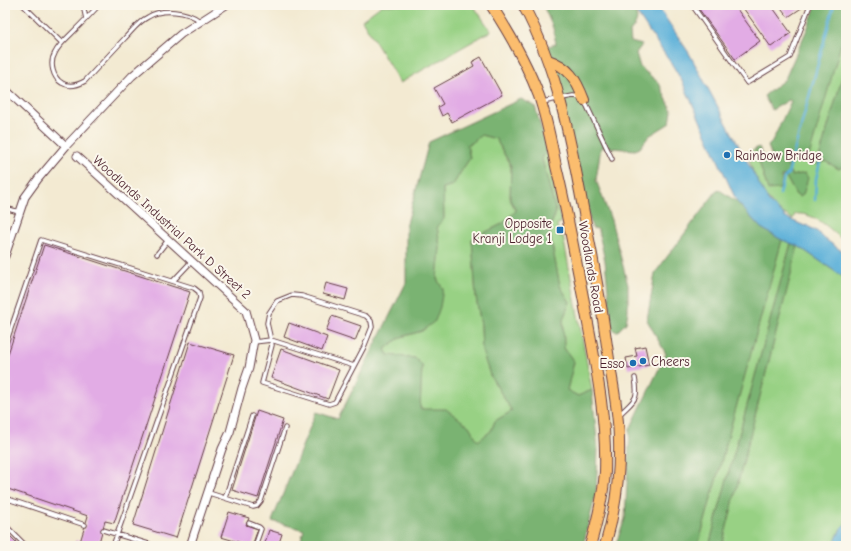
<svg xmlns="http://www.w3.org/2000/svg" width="851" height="551" viewBox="0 0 851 551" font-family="'Comic Neue',sans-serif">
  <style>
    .green { fill: #98d184; stroke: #717858 }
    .forest { fill: #7ab372; stroke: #62694e; fill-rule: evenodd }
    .water { fill: #5db1d9; stroke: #546882 }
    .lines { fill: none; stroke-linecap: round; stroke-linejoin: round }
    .stream { stroke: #5db1d9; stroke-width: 2.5 }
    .building { fill: #e2ace5 }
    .service-casing { stroke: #633d44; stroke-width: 5.5 }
    .minor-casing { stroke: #633d44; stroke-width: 9 }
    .primary-casing { stroke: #633d44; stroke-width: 12 }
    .service { stroke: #fff; stroke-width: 3.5 }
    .minor { stroke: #fff; stroke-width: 7 }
    .primary { stroke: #fbbd6e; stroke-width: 10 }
    .poi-dot { fill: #1f6fb2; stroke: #fbf7ec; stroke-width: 1.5 }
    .labels { text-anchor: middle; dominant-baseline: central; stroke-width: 4; stroke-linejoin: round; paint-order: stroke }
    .poi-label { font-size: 13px; fill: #4a1f2b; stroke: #fbf7ec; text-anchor: start }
    .street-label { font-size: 13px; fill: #4a1f2b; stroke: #fbf7ec }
  </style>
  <rect width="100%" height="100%" fill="#fbf7ec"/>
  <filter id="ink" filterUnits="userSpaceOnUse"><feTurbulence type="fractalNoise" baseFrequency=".025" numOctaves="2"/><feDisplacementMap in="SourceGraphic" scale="8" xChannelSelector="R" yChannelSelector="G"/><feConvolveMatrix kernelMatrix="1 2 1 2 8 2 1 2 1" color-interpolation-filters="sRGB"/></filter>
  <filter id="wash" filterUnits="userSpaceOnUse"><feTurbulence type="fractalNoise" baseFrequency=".012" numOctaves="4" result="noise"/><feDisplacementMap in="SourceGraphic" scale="16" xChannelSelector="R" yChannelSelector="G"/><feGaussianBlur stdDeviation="0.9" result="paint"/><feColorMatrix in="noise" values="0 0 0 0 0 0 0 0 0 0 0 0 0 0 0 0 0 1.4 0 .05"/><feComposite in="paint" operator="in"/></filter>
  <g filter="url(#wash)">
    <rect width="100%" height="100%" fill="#f3ead2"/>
    <!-- green -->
    <path class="green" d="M 382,5 L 473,5 L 491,31 L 400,83 L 362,20 Z
      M 846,27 L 846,64 L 817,165 L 825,161 L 839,169 L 846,165 L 846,243 C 831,230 815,212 795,214 L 793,219 C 767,207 753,180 748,153 L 755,149 L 768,190 L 785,175 L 796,195 L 805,173 L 792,176 L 787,166 L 802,159 L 807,162 Z
      M 481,135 L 496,139 L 511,167 L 510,199 L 516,211 L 502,224 L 472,239 L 476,297 L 481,325 L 482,351 L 490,375 L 512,411 L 495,421 L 491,431 L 478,442 L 469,426 L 420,409 L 422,365 L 415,358 L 388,355 L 385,349 L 401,337 L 422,331 L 443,289 L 437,279 L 440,247 L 437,226 L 444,218 L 443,188 L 453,185 L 462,170 L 470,158 L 467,145 L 473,142 Z
      M 547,149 L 561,223 L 557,224 L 559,236 L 563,236 L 592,390 L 578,396 L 567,390 L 574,362 L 564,348 L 563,319 L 570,302 L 560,286 L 549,230 L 556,212 L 542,159 Z
      M 782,240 L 791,243 L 709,546 L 698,546 Z
      M 798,246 L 846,279 L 846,523 L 841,528 L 833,546 L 722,546 Z"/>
    <!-- forest -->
    <path class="forest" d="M 543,5 L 631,5 C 638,17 640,20 630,32 L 631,42 L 642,45 L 636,53 L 640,67 L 659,83 L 672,111 L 670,123 L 649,136 L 640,148 L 635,150 L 601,147 L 596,180 L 611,220 L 628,285 L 628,311 L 626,323 L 617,332 L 612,329 L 605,261 L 598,229 L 592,228 L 545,47 L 556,44 L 553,28 Z
      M 816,5 L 846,5 L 846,27 L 807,163 L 802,159 L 787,166 L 792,176 L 805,173 L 808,178 L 803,195 L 800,197 L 796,195 L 785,175 L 781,177 L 782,182 L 780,189 L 768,190 L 755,149 L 759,147 L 768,165 L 774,162 L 768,146 L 772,142 L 791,101 L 789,100 L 772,110 L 764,96 L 785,79 L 808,27 Z
      M 846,64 L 846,165 L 839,169 L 825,161 L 817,165 Z
      M 521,99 L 535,106 L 547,149 L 542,159 L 556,212 L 549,230 L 560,286 L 570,302 L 563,319 L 564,348 L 574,362 L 567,390 L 578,396 L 592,390 L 598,450 L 596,493 L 583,546 L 299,546 L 304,530 L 272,521 L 316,412 L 338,419 L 406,283 L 406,227 L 429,142 ZM 481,135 L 496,139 L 511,166 L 510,199 L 516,211 L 502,224 L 472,239 L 476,297 L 481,325 L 482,351 L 490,375 L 512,411 L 495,421 L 491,431 L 478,441 L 469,426 L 446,409 L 420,409 L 422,365 L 415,358 L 388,355 L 385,349 L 401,337 L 422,331 L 435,321 L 440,307 L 443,289 L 437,279 L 440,247 L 437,226 L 444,219 L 443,188 L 453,185 L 462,170 L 470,158 L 467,145 L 473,142 Z
      M 718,189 L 737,202 L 761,228 L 782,240 L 698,546 L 615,546 L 625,519 L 630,429 L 666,354 L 647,320 L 655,273 Z
      M 791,243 L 798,246 L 722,546 L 709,546 Z"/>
    <!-- water -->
    <path class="water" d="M 631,5 L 657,5 L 689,53 L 769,202 L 784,215 L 784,217 L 805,226 L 806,225 L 818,232 L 825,239 L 846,254 L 846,279 L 798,246 L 782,240 L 761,228 L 737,202 L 682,81 L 673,66 Z
      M 846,523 L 846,546 L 833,546 L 841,528 Z"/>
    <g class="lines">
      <!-- stream -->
      <path class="stream" d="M 780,194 L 784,178 L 788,174 L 834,5
        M 815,200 L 816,179 L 821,158"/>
    </g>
    <g id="blocks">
      <!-- building -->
      <path class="building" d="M 696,5 L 734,5 L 760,41 L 735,59 Z
        M 741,5 L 771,5 L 791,33 L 771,47 Z
        M 779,5 L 806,5 L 788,17 Z
        M 481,57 L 502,95 L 452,122 L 447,113 L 442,116 L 438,107 L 443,104 L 434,88 L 474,66 L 472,62 Z
        M 44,245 L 190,292 L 114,523 L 105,521 L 98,546 L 74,546 L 76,540 L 80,542 L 88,516 L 5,488 L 5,363 Z
        M 326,283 L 348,289 L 345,300 L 323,294 Z
        M 332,316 L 361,326 L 355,341 L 326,331 Z
        M 289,323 L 327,337 L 322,351 L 284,337 Z
        M 190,342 L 234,355 L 176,538 L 133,525 Z
        M 645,346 L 649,365 L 628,369 L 626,358 L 637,356 L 635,348 Z
        M 281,349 L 339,370 L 328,399 L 271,378 Z
        M 257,411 L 283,420 L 258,498 L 232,490 Z
        M 229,512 L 249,518 L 246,525 L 258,529 L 252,546 L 221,537 Z
        M 269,530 L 282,534 L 278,546 L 264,546 Z
        M 5,531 L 20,546 L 5,546 Z"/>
    </g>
  </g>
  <g filter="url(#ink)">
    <use href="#blocks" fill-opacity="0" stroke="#633d44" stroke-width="1"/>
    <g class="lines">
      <!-- service casing -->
      <g class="service-casing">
        <path id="service" d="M 23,5 L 62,43
          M 83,5 L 86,19
          M 99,5 C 90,15 80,25 71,34 C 65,40 58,46 55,53 C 49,63 53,78 62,83 C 70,88 78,85 85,81 C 99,66 112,52 125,38 C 132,31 139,21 148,17 C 162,8 188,11 200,21
          M 692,5 L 747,83 L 790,57 L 810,5
          M 542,102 L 573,96 L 581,97 L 587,106 L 612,159
          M 5,208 L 19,212
          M 5,215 L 7,208
          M 157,254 L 168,240
          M 173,281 L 191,262
          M 292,295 L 302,296 L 366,316 L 371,321 L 372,327 L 364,347 L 335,402 L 329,404 L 262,383 L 272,345 L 267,323 L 269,313 L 277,301 Z
          M 254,342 L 271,340 L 354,366
          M 5,346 L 41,240 L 194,288 L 199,292 L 200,298 L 113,546
          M 620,414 C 635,399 639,400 635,378
          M 209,493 L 253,507 L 257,506 L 261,501 L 285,428
          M 5,498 L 85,525
          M 225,498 L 252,416
          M 249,523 L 259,527 L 261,529 L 255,546
          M 5,525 L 26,546
          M 103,530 L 155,546"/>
      </g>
      <!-- minor casing -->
      <g class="minor-casing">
        <path id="minor" d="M 5,89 L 66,146
          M 77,156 L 246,311 L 254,340 L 249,368 L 242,388 L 230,432 L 222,449 L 190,546
          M 5,256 L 25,197 L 38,179 L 66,146 L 132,76 L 181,34 L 226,5"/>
      </g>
      <!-- primary casing -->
      <g class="primary-casing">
        <path id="primary" d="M 491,5 C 510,34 527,64 539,96 C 547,119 551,142 556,166 C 567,211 575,256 584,302 C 594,357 607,415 605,472 C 603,497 597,522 590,546
          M 523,5 C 565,82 575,171 592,255 C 599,292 605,329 610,366 C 614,391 619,416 619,441 C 620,477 615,512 605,546
          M 548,60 C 569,67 576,79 584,100"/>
      </g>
      <!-- service -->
      <use href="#service" class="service"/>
      <!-- minor -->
      <use href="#minor" class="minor"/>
      <!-- primary -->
      <use href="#primary" class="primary"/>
    </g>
  </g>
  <!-- markers -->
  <g class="poi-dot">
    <circle cx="727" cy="155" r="4"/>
    <rect x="556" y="226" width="8" height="8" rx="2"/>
    <circle cx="643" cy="361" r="4"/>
    <circle cx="633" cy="363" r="4"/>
  </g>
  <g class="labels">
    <!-- poi labels -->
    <g class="poi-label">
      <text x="735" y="155">Rainbow Bridge</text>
      <text x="552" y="223" text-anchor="end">Opposite<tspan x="552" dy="15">Kranji Lodge 1</tspan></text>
      <text x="651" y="361">Cheers</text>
      <text x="625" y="363" text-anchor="end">Esso</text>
    </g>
    <!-- street labels -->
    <g class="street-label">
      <text transform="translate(172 227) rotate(42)">Woodlands Industrial Park D Street 2</text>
      <text transform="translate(591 267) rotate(80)">Woodlands Road</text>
    </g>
  </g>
  <!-- margin -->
  <rect width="851" height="551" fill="none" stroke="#fbf7ec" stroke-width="20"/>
</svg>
